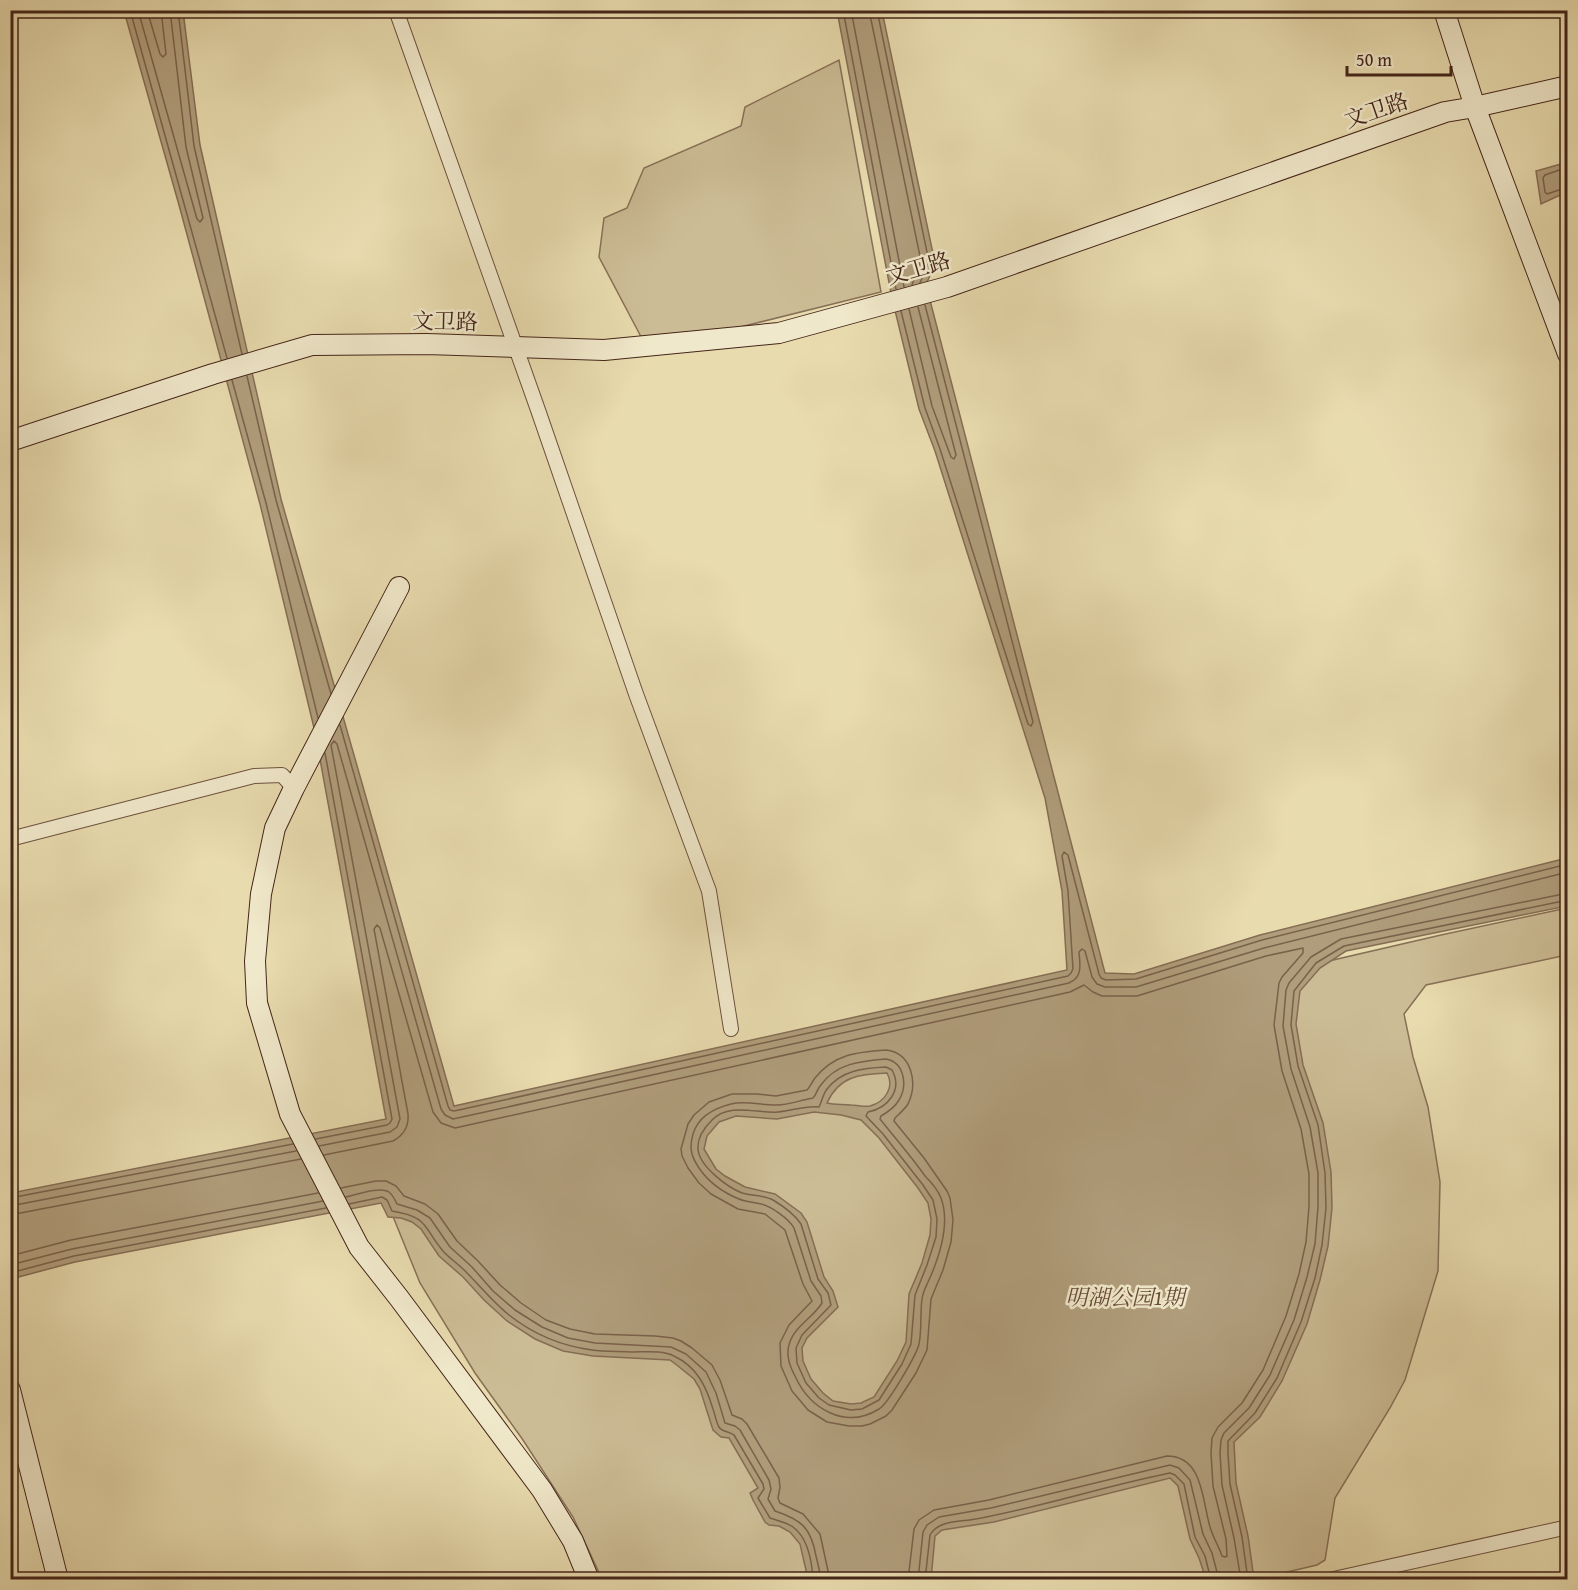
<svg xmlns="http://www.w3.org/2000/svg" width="1578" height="1590" viewBox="0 0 1578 1590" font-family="'Gentium Book Plus','Noto Serif SC',serif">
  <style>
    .green { fill: #ccbc95; stroke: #887057; stroke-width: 1.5 }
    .water { fill: #b09d7b; stroke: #856d54; stroke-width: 1.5; fill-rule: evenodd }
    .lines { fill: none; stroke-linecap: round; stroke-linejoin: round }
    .shore { stroke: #7a614a; stroke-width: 1.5 }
    .street-casing { stroke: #6d523e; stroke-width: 16 }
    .secondary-casing { stroke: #442519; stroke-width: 22 }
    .street { stroke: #f0e8ca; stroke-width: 14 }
    .secondary { stroke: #f0e8ca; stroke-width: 20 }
    .labels { text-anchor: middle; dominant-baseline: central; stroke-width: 5; stroke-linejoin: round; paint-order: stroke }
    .street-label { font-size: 22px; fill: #442519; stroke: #f0e8ca }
    .park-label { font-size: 22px; font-style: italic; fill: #664b38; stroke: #f0e8ca }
  </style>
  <rect width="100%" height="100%" fill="#e8dbae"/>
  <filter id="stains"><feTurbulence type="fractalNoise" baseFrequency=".00333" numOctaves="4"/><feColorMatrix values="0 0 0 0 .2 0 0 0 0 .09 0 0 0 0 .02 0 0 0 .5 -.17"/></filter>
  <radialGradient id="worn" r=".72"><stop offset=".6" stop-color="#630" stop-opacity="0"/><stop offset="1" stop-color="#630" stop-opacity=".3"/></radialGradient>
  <!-- green -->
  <path class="green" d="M 839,60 L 881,292 L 648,350 L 599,257 L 604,218 L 627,208 L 644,168 L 741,126 L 745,107 Z
    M 1567,908 L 1567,955 L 1426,985 L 1404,1014 L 1413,1057 L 1428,1107 L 1440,1182 L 1438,1271 L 1405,1380 L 1390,1408 L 1335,1498 L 1325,1560 L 1317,1565 L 1253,1580 L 602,1579 L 573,1517 L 523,1440 L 475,1373 L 420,1283 L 392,1214 L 854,1071 L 1441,935 Z"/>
  <!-- water -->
  <path class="water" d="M 124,11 L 183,11 L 200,145 L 281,499 L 454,1106 L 1067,970 L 1062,891 L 1045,798 L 935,451 L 919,409 L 892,298 L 837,11 L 882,11 L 935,263 L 926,285 L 1105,973 L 1134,974 L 1260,935 L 1567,858 L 1567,906 L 1346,951 L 1320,968 L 1300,991 L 1296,1024 L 1303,1065 L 1323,1123 L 1331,1172 L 1332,1208 L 1328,1246 L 1320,1280 L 1307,1324 L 1282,1381 L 1260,1417 L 1234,1442 L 1236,1483 L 1248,1536 L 1254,1579 L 1206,1579 L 1199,1558 L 1190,1539 L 1178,1486 L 1170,1478 L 994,1522 L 942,1530 L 935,1536 L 931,1579 L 808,1579 L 800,1544 L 790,1532 L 779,1526 L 769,1525 L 765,1522 L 753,1500 L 750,1493 L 758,1488 L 729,1438 L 721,1437 L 713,1430 L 700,1389 L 694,1379 L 678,1366 L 670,1360 L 593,1356 L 563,1351 L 535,1339 L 507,1321 L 484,1300 L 463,1277 L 439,1256 L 421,1229 L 412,1222 L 401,1218 L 388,1217 L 381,1203 L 75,1262 L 11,1279 L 11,1193 L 386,1119 L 315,732 L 260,504 L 179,205 ZM 887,1073 C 895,1087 885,1102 870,1106 C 863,1107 858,1105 851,1105 C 842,1104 835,1105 827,1103 C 839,1076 860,1074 887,1073 ZM 814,1112 L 841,1115 L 861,1120 L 879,1138 L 918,1188 L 928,1203 L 931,1219 L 930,1235 L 922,1263 L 909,1294 L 906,1342 L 897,1361 L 874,1397 L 861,1403 L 851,1404 L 833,1401 L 823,1393 L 811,1379 L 803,1361 L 802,1348 L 807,1338 L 838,1307 L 833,1291 L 824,1277 L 807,1222 L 801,1213 L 775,1194 L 745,1187 L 725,1176 L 716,1169 L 704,1149 L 707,1136 L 719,1122 L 736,1116 L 777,1119 Z
    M 1567,160 L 1567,192 L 1541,204 L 1536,171 L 1561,164 Z"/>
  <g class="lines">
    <!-- shore -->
    <path class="shore" d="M 130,10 L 227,358
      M 138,10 L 197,219 L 200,222 L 203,218 L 186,147 L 170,10
      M 147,10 L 160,54 L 163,57 L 166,54 L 161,10
      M 178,10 L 194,146 L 242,354
      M 843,10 L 896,289
      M 851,10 L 904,287
      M 869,10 L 921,261 L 912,285
      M 877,10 L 929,262 L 920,283
      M 1568,167 L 1545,175 L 1543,178 L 1545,192 L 1547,194 L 1568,187
      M 909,309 L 932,406 L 951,457 L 954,459 L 956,455 L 918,307
      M 901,311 L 925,408 L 940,449 L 1028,724 L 1031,726 L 1033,722 L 925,305
      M 247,376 L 276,500 L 331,694
      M 232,380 L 266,503 L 318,718
      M 340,725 L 448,1106 L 450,1110 L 454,1111 L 1068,976 L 1071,973 L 1073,969 L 1068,891 L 1062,856 L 1064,852 L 1068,855 L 1099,974 L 1101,978 L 1106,980 L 1136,979 L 1262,940 L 1568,864
      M 886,1050 C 912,1053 918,1083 908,1104 C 905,1109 899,1114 895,1118 L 894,1121 L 924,1158 L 947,1191 L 950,1198 L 953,1220 L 951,1242 L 943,1270 L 931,1299 L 927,1350 L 916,1373 L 892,1410 L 886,1416 L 870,1424 L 862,1426 L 849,1426 L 827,1422 L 808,1410 L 792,1391 L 781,1366 L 780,1343 L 789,1325 L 812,1301 L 803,1284 L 785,1230 L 765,1214 L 738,1209 L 711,1194 L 699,1183 L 688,1168 L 682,1156 L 681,1149 L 688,1124 L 694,1115 L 709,1102 L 732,1094 L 757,1094 L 776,1096 L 807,1090 C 810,1087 812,1082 815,1078 C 834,1054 857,1052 886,1050 Z
      M 886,1059 C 904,1062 908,1085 899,1100 C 895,1107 888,1112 881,1116 L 880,1119 C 895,1138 911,1156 925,1176 C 931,1182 938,1190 941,1198 C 950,1222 941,1251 932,1273 C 929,1281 923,1290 922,1299 C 920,1313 922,1329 919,1344 C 917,1354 888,1404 879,1409 C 845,1430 810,1409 795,1376 C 790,1367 786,1355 789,1345 C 793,1327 813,1318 822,1303 L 821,1296 L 811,1281 L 794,1228 C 789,1219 771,1206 761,1204 C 754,1202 746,1202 739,1199 C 722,1192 709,1183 699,1168 C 691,1156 689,1148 693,1134 C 698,1117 715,1108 731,1104 C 746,1100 762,1106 777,1105 C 788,1105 801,1100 813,1098 C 816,1095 817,1090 820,1086 C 836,1063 861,1061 886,1059 Z
      M 886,1067 L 892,1070 C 903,1090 888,1108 868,1112 L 866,1116 L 883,1134 L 923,1185 L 933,1200 L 937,1219 L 936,1237 L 927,1265 L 915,1295 L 911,1344 L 902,1364 L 879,1400 L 862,1409 L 851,1410 L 829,1405 L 819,1398 L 806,1383 L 797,1363 L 796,1348 L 802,1335 L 831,1305 L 828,1293 L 818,1279 L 801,1224 C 795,1215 783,1206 773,1200 C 764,1195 752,1196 742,1193 C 727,1187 699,1166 698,1149 C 697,1138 704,1128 712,1120 C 730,1102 757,1114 778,1112 C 792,1111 806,1105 819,1107 C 822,1101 823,1094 827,1089 C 842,1070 864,1068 886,1067 Z
      M 316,1139 L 387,1125 L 390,1123 L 392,1119 L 325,753
      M 319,1146 L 390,1132 L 397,1127 L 400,1119 L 331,745 L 334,741 L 337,744 L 441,1109 L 445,1115 L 453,1119 L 1069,983 C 1083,977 1080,965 1079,952 L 1082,949 L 1085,951 L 1092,977 L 1097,984 L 1105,987 L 1136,987 L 1264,948 L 1568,872
      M 324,1155 L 393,1141 C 404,1135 409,1126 408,1114 L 374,929 L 377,925 L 380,928 L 433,1112 L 441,1123 L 455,1128 L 1070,992 L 1084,985 L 1093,992 L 1102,996 L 1137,996 L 1266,956 L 1303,948 L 1303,953 L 1282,977 L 1279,983 L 1274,1025 L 1282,1071 L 1301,1129 L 1309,1174 L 1309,1207 L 1306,1242 L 1299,1274 L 1286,1316 L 1263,1370 L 1242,1403 L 1218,1427 L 1212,1438 L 1211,1453 L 1213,1486 L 1226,1539 L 1227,1556 L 1225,1557 L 1222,1556 C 1219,1547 1214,1539 1211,1530 C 1202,1505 1205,1456 1167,1456 L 989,1500 L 934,1510 L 919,1520 L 914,1529 L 908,1580
      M 341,1188 L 376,1181 L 386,1181 L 396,1186 L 404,1196 L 425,1204 L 438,1214 L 457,1241 L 478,1261 L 500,1285 L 521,1303 L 546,1320 L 570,1329 L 595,1334 L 655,1336 L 673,1338 L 681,1341 L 692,1348 L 712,1365 L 720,1380 L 732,1415 L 742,1419 L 747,1424 L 779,1478 L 780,1487 L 778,1498 L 780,1503 L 803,1514 L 820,1534 L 830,1580
      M 346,1197 C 356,1195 380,1186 389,1192 C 393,1195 395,1200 397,1204 L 417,1210 L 430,1218 L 450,1247 L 472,1267 L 493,1291 L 515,1310 L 542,1327 L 568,1338 L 595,1343 L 671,1347 L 686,1354 L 706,1372 L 716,1393 L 725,1423 L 735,1426 L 740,1430 L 769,1480 L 771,1489 L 768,1499 L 775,1511 C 802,1520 811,1528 816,1556 C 818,1564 820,1572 821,1580
      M 10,1198 L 293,1144
      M 349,1204 L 382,1197 L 387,1200 L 392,1211 C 429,1217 423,1227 443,1251 C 450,1259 460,1265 467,1273 C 481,1287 493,1302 509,1315 C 533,1334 562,1346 592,1350 C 605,1352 620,1351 633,1352 C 645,1352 663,1350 674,1356 C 697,1367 706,1386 713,1409 C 715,1414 716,1422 719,1427 C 722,1432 729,1431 734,1435 L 763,1484 L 764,1489 L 758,1498 L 770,1518 C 778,1521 786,1522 793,1527 C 808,1538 812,1561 813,1580
      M 10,1206 L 296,1151
      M 10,1215 L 301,1159
      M 10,1256 L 71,1240 L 318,1193
      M 10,1265 L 72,1249 L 323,1201
      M 10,1273 L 74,1256 L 326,1208
      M 918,1580 L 923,1532 L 927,1525 L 939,1517 L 991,1508 L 1170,1465 L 1179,1468 L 1190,1480 L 1203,1534 L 1212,1553 L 1219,1580
      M 925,1580 L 930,1535 C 938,1520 960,1522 976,1519 C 1041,1507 1105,1486 1170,1473 L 1175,1475 L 1184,1484 L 1195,1537 L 1205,1556 L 1211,1580
      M 1241,1580 L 1234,1538 L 1222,1485 L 1220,1453 L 1221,1440 L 1224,1433 L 1249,1408 L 1270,1375 L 1294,1320 L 1307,1277 L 1315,1244 L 1318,1207 L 1318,1173 L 1310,1127 L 1291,1069 L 1283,1026 L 1286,990 L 1289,983 L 1311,957 L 1341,939 L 1568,893
      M 1248,1580 L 1242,1537 L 1230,1484 L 1228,1453 L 1228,1441 L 1255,1413 L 1277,1378 L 1301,1322 L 1315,1278 L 1322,1245 L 1326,1208 L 1325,1173 L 1318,1125 L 1298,1066 L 1291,1025 L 1294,991 L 1316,963 L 1344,946 L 1568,900"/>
    <!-- street casing -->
    <g class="street-casing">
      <path id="street" d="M 396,10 L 538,410 L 636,694 L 709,891 L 731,1029
        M 10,839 L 254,776 L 282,775 L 294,788
        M 1329,1580 L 1568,1527"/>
    </g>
    <!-- secondary casing -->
    <g class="secondary-casing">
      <path id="secondary" d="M 1444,10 L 1475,107 L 1568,354
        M 10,441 L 213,374 L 312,345 L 427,344 L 604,350 L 779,333 L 947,287 L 1445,112 L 1475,107 L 1568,86
        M 399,587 L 294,788 L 275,828 L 261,894 L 255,961 L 257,1003 L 290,1114 L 359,1247 L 399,1298 L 542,1490 L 573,1541 L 589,1580
        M 10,1390 L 58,1580"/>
    </g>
    <!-- street -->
    <use href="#street" class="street"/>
    <!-- secondary -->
    <use href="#secondary" class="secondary"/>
  </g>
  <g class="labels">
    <!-- street labels -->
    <g class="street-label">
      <text transform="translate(1376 110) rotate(-19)">文卫路</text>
      <text transform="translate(918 268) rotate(-16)">文卫路</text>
      <text transform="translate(445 321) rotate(1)">文卫路</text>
    </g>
    <!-- park labels -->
    <g class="park-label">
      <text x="1125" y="1297">明湖公园1期</text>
    </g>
  </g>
  <!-- margin -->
  <rect width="1578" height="1590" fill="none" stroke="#e8dbae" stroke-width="36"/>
  <rect x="12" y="12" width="1554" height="1566" fill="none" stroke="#442519" stroke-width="3"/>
  <rect x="18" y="18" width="1542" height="1554" fill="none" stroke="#442519" stroke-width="1.5"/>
  <!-- scale -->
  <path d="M1347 66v9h104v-9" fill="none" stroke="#442519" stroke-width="3"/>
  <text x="1356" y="66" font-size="18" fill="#442519" stroke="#f0e8ca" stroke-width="4.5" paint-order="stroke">50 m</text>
  <rect width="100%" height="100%" filter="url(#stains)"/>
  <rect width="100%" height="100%" fill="url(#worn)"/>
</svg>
